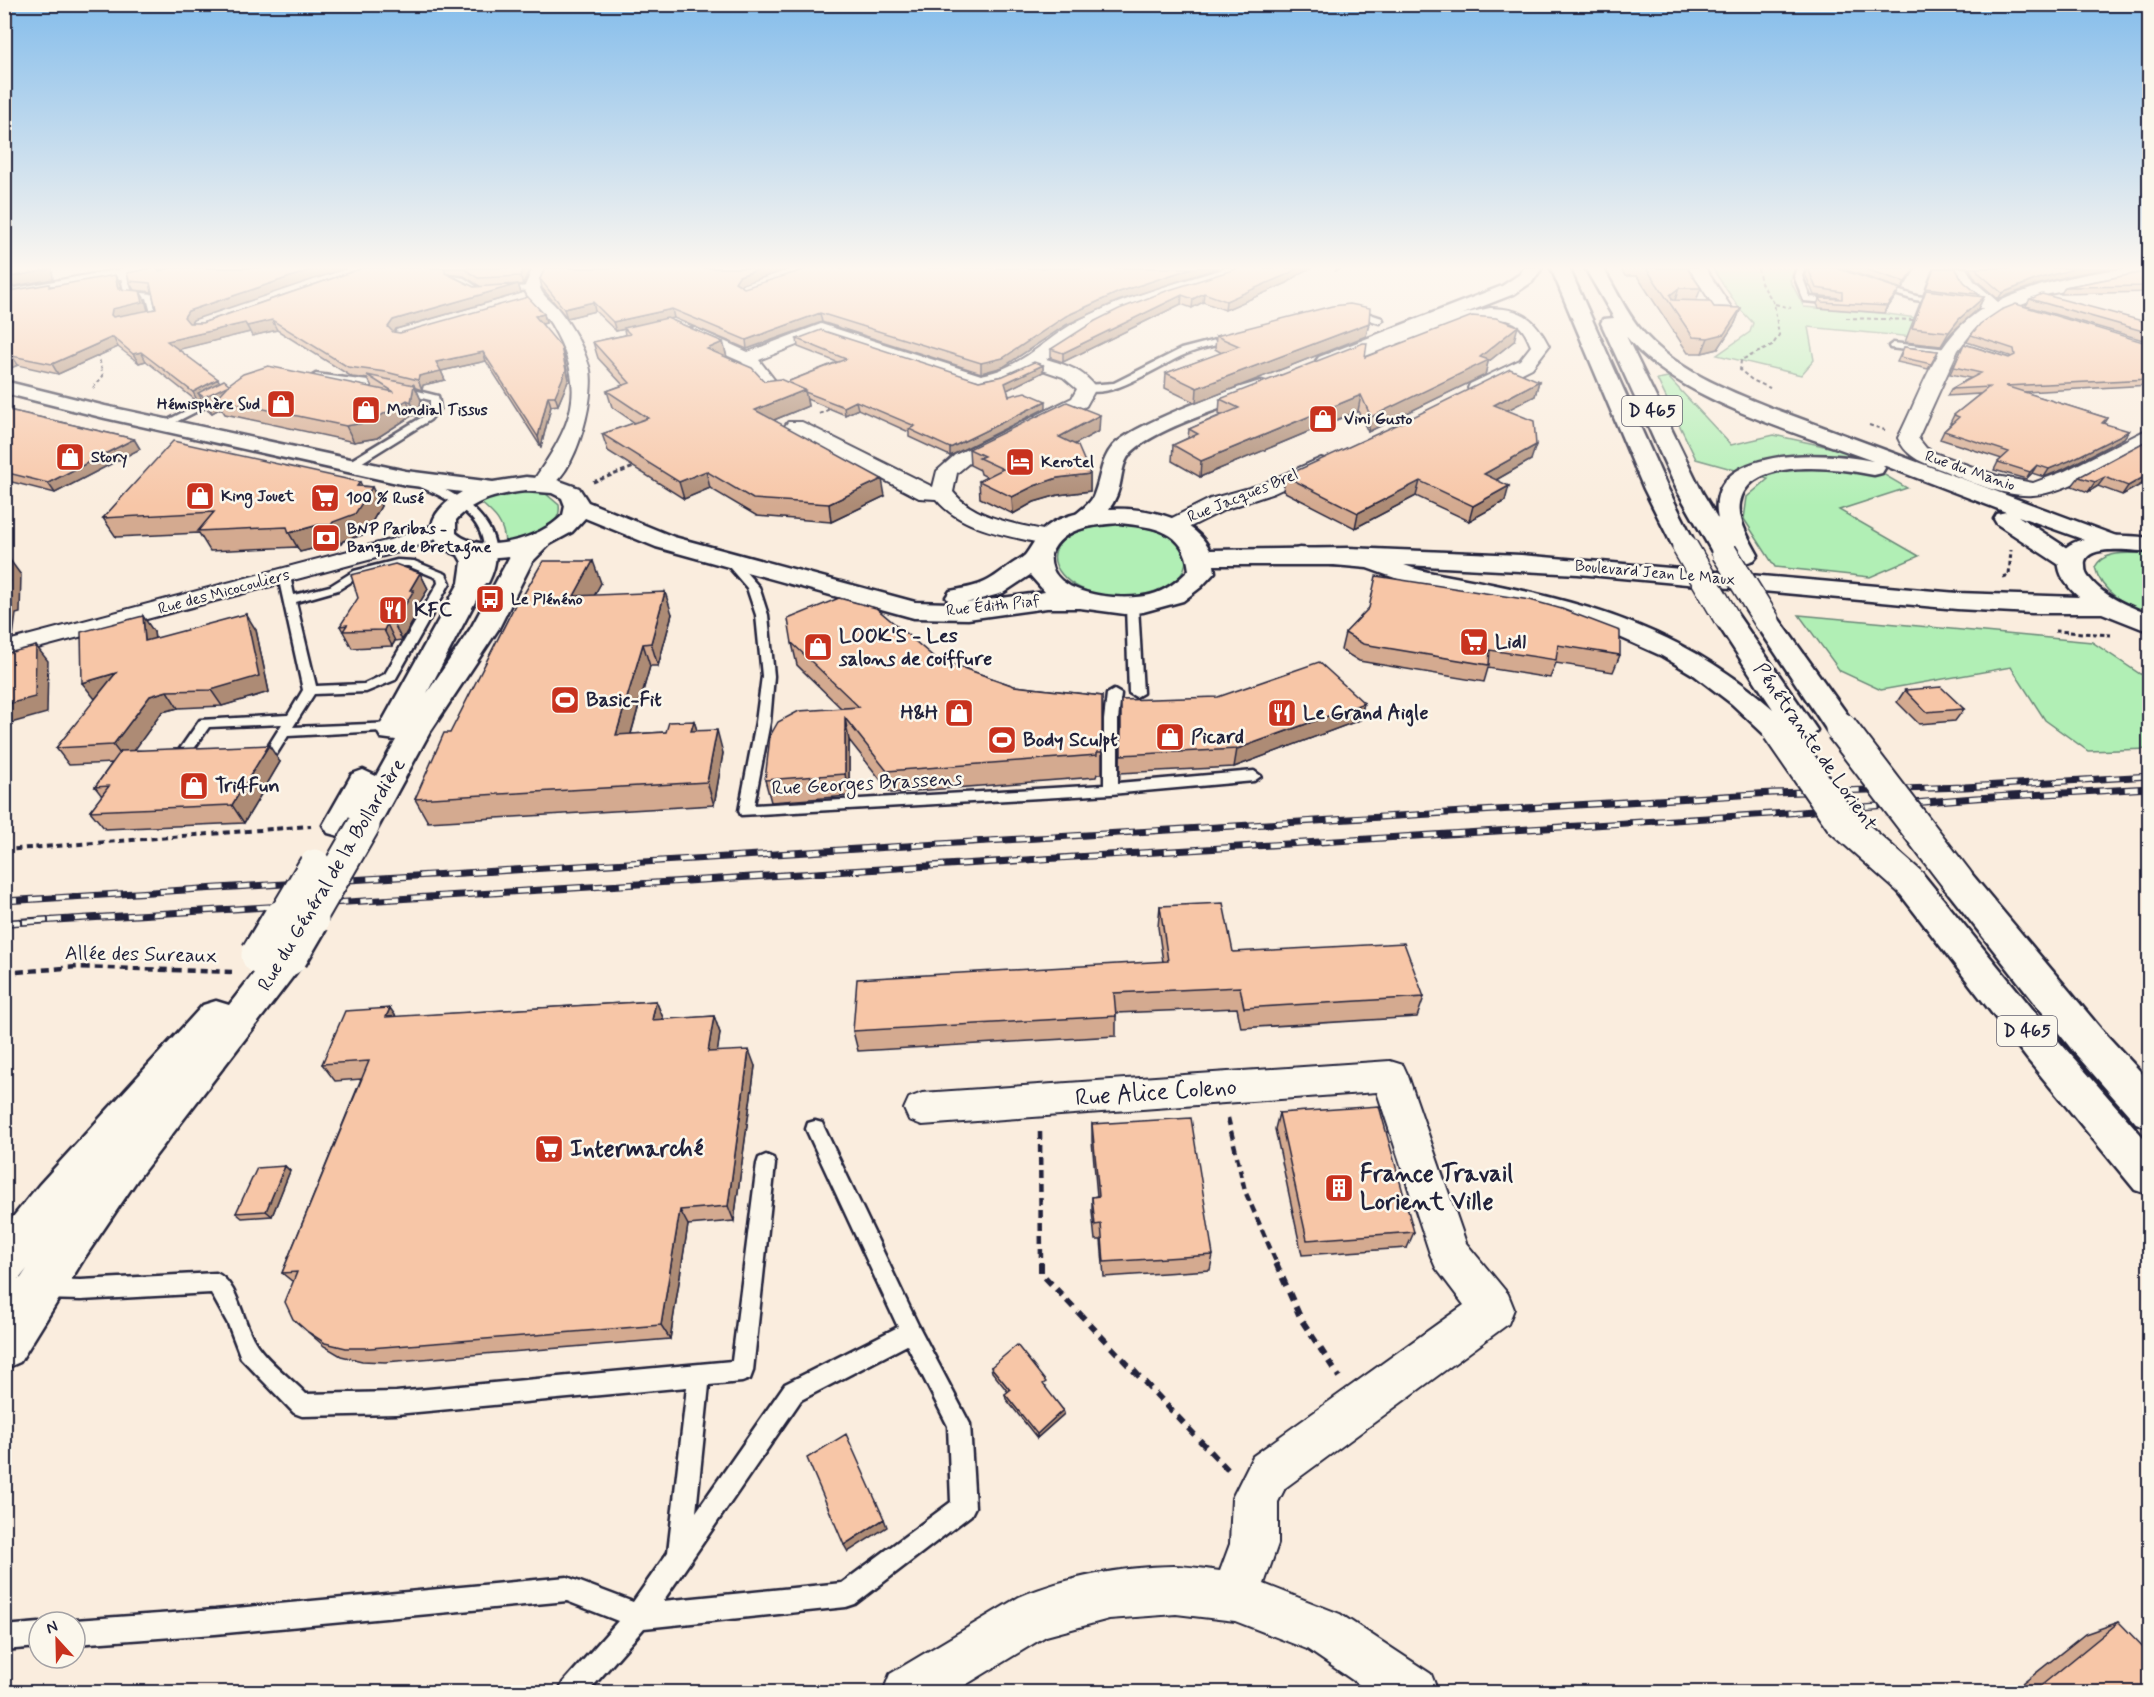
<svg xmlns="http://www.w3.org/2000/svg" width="2154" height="1697" viewBox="0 0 2154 1697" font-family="Mynerve,sans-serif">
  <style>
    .green { fill: #b1efb5; stroke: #6a8878; stroke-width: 1.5 }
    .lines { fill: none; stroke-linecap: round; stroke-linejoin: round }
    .service-casing { stroke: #22223b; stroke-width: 5 }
    .minor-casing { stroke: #22223b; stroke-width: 4 }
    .secondary-casing { stroke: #22223b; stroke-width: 5 }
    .trunk-casing { stroke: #22223b; stroke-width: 5 }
    .path-far4 { stroke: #22223b; stroke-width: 2; stroke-dasharray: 4 3; stroke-linecap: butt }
    .path-far3 { stroke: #22223b; stroke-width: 3; stroke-dasharray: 4.5 3; stroke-linecap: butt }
    .path-far2 { stroke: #22223b; stroke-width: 4; stroke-dasharray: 6 4.5; stroke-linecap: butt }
    .path-far1 { stroke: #22223b; stroke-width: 4.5; stroke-dasharray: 8 5; stroke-linecap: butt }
    .path { stroke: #22223b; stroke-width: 6; stroke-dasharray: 9 7; stroke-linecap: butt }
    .service { fill: #fbf7ec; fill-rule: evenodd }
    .minor { fill: #fbf7ec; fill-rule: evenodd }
    .secondary { fill: #fbf7ec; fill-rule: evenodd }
    .trunk { fill: #fbf7ec; fill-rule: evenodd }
    .rail-far1-casing { stroke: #22223b; stroke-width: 7 }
    .rail-casing { stroke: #22223b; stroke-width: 8 }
    .rail-far1 { stroke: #fbf7ec; stroke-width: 4.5; stroke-dasharray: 13; stroke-linecap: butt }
    .rail { stroke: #fbf7ec; stroke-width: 5; stroke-dasharray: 16; stroke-linecap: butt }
    .secondary-bridge-far1-casing { stroke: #22223b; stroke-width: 35; stroke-linecap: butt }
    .secondary-bridge-casing { stroke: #22223b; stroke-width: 44; stroke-linecap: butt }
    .trunk-bridge-far1-casing { stroke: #22223b; stroke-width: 28; stroke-linecap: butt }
    .trunk-bridge-casing { stroke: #22223b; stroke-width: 35; stroke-linecap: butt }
    .secondary-bridge-far1 { stroke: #fbf7ec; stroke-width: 31 }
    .secondary-bridge { stroke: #fbf7ec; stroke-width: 39 }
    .trunk-bridge-far1 { stroke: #fbf7ec; stroke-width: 25 }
    .trunk-bridge { stroke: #fbf7ec; stroke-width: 31 }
    .wall { fill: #d4aa90; stroke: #22223b; stroke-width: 1.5; fill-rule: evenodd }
    .shaded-wall { fill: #ad8b75; stroke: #22223b; stroke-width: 1.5 }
    .building { fill: #f7c6a7; stroke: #22223b; stroke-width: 1.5 }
    .labels { text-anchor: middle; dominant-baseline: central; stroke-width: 5; stroke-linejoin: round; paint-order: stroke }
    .far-poi-label { font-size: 16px; font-weight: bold; fill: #22223b; stroke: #fbf7ec; text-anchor: start }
    .far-street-label { font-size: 16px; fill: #22223b; stroke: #fbf7ec }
    .shield { fill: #fbf7ec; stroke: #636270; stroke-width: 1.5 }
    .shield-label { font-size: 18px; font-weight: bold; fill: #22223b }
    .poi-label { font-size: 20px; font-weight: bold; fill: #22223b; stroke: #fbf7ec; text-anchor: start }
    .street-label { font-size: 20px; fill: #22223b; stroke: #fbf7ec }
    .near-street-label { font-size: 24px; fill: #22223b; stroke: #fbf7ec }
    .near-poi-label { font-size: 24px; font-weight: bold; fill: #22223b; stroke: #fbf7ec; text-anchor: start }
  </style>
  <rect width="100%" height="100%" fill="#faedde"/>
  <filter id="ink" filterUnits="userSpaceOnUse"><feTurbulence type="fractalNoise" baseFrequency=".0167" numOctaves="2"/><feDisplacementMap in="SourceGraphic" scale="12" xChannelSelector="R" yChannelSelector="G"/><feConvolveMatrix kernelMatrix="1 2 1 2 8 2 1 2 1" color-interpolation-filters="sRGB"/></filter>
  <g filter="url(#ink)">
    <!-- green -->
    <path class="green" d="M 1712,268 L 1794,268 L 1794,276 L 1790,280 L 1804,307 L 1880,313 L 1954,323 L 1945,340 L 1808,327 L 1814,360 L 1801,375 L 1717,355 L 1750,332 L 1753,323 L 1739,308 Z
      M 1668,377 L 1731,445 L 1774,435 L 1842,450 L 1907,488 L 1839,510 L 1919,556 L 1870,577 L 1775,567 L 1744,519 L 1747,497 L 1768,479 L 1696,459 L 1657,379 Z
      M 519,491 L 546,494 L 559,505 C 563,530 523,538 505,543 C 504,522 494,514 479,501 Z
      M 1120,524 C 1142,526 1197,534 1184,569 C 1180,580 1167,587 1156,591 C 1068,620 998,531 1120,524 Z
      M 2135,553 L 2149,554 L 2149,613 C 2126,605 2101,593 2095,567 C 2102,553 2121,553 2135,553 Z
      M 1799,615 L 2092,642 L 2140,674 L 2149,675 L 2149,749 L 2088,751 L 2045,720 L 2011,667 L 1881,690 L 1840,671 Z"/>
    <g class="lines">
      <!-- service casing -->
      <g class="service-casing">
        <path id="service" d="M 1797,268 L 1805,268 L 1802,276 L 1810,297 L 1837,300 L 1837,304 L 1804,301 L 1794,276 Z
          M 120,272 L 127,274 L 132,292 L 153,294 L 159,317 L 139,320 L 139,316 L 151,313 L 147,298 L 125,296 Z
          M 453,276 L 464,278 L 480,289 L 532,286 L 536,288 L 532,290 L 478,294 L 458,282 L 450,280 L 450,276 Z
          M 1881,285 L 1916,296 L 1996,306 L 2000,308 L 1996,310 L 1915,300 L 1878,289 L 1877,287 Z
          M 1352,308 L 1382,318 L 1383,320 L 1379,323 L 1349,313 L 1348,311 Z
          M 1235,335 L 1239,338 L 1238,340 C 1222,344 1205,347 1189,353 C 1165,361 1106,405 1082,388 L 1087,385 L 1114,383 L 1181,349 Z
          M 1893,343 L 1948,349 L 1952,352 L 1948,355 L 1890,348 L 1889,346 Z
          M 316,374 L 390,384 L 438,396 L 440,408 L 430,420 L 356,466 L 348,466 L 348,462 L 424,416 L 430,408 L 430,400 L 390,390 L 313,379 L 311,377 Z
          M 219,394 L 227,396 L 168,426 L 160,424 Z
          M 415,478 C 462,491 516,529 488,583 L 480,583 L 478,581 C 480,572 484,563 484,553 C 486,513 442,496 411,483 L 410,481 Z
          M 729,557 L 733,558 L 759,587 L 768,615 L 774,676 L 770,722 L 754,805 L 1104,785 L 1104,720 L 1107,694 L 1114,690 L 1121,694 L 1118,720 L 1118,783 L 1254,771 L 1261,776 L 1254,781 L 1111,794 L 741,815 L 739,811 L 756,722 L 762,676 L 756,615 L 747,588 L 723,560 Z
          M 397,560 L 414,561 L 446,574 L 450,583 L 395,680 L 366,692 L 314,694 L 293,727 L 395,723 L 400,724 L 402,727 L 400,730 L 288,736 L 276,755 L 253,758 L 246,753 L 248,750 L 267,748 L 282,724 L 209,727 L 193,750 L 198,752 L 200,755 L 198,758 L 177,759 L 175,756 L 200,720 L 288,715 L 303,690 L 278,576 L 280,574 L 288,574 L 290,576 L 294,595 L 330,586 L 354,571 ZM 397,566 L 408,566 L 437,578 L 438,583 L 385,674 L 364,684 L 316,686 L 296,602 L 338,590 L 362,575 Z
          M 1132,602 L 1138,606 L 1143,693 L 1136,697 L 1129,693 L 1126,606 Z
          M 815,1121 L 822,1123 L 918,1325 L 970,1424 L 975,1507 L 971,1515 L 855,1604 L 846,1607 L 644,1628 L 588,1692 L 559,1692 L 563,1683 L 618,1621 L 567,1601 L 215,1634 L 75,1644 L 75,1622 L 69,1622 L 75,1620 L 215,1610 L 567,1577 L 633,1602 L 668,1552 L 687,1387 L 396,1414 L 302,1416 L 294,1413 L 241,1358 L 228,1324 L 211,1293 L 81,1300 L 4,1298 L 4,1278 L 81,1280 L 216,1273 C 239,1282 243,1326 257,1345 C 269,1363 291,1378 306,1394 L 396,1392 L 732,1361 L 757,1164 L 759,1158 L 766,1155 L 773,1158 L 775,1164 L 753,1371 L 750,1379 L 742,1382 L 709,1385 L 696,1512 L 785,1384 L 898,1327 L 806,1129 L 808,1123 ZM 907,1345 L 948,1426 L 951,1502 L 842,1583 L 663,1601 L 801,1400 Z
          M 39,1623 L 39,1647 L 4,1650 L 4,1626 Z"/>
      </g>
      <!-- minor casing -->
      <g class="minor-casing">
        <path id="minor" d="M 126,268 L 161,268 L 153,273 L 4,300 L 4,290 Z
          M 533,268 L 549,268 L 540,288 C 544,298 552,301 558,309 C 571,325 583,346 589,366 C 598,394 572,498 535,488 L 531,484 C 572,425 590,391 551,324 C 543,311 529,303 524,288 Z
          M 1226,268 L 1251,268 L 1249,271 C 1173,294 1110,311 1046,359 C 1066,365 1084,370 1096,388 L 1086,406 L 969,463 L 957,473 L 953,492 C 977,521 1023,525 1057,533 L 1060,538 L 1057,543 L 1049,545 C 1011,536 962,531 936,499 L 919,498 L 788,430 L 785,426 L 788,422 L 802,422 L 933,487 L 937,471 L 955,455 L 1072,398 L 1077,389 L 1063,377 L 1034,367 L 1002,382 L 980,387 L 822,335 L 759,360 L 783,391 L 781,395 L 767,395 L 742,362 L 683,336 L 680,332 L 683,328 L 695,328 L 748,352 L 821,324 L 981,375 C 1021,369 1047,337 1081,319 C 1127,296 1177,283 1226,268 Z
          M 1689,268 L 1705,268 L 1733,310 L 1731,314 L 1682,314 L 1680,310 L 1682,306 L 1713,305 Z
          M 1950,268 L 1966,268 L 1974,281 L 1998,302 C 2044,281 2100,268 2150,268 L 2150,274 L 2049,294 L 1996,315 L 1975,329 L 1958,350 L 1918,438 L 1926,448 L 1937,454 L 1997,476 L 2033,483 L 2065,471 L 2150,428 L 2150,442 C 2119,458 2067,494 2033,495 C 2004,497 1971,482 1945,471 C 1925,463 1907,459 1898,438 C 1924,387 1934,339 1985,307 L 1962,287 Z
          M 1490,308 C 1523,309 1534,317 1549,346 L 1532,368 L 1484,392 L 1470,392 L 1468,388 L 1470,384 L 1520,360 L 1531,346 C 1527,337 1524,329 1515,323 C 1490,307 1388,349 1358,359 L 1346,359 L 1343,355 L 1346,351 L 1449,317 Z
          M 1321,458 L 1328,460 L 1331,464 L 1328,468 L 1274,493 L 1226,509 L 1180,532 L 1172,534 L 1164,532 L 1161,527 L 1164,522 L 1210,499 L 1260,485 Z
          M 442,522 L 450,524 L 453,529 L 450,534 L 406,550 L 4,657 L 4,642 L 390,540 Z
          M 1390,1061 L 1403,1065 L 1408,1076 L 1466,1243 L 1508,1294 L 1514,1309 L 1508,1324 L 1285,1488 L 1278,1502 L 1278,1544 L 1264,1584 L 1340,1614 L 1431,1674 L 1438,1692 L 1370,1692 L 1307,1649 L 1235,1621 L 1176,1614 L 1109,1619 L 1046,1636 L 954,1692 L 883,1692 L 890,1674 L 1019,1597 C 1067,1577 1121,1567 1174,1566 C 1189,1566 1205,1569 1220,1571 L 1230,1544 L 1232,1498 L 1253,1456 L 1464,1305 L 1436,1268 L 1430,1254 L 1377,1092 L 922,1125 L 909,1120 L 904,1109 L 909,1098 L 922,1093 Z"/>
      </g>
      <!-- secondary casing -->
      <g class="secondary-casing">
        <path id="secondary" d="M 4,381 L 105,406 L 406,471 L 493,482 L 526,477 L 557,480 L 579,488 L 588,502 L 674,537 L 915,602 L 950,603 L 946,597 L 950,591 C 961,589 975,587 985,582 C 994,578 1003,570 1012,564 C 1016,561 1023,558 1026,554 C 1035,542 1038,531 1052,523 C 1093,500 1187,502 1210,550 L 1348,548 L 1521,555 L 1957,593 L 2079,597 C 2070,589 2061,579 2059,567 C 2054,529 2127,535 2150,538 L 2150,552 C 2136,551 2081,543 2085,566 C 2085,571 2086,575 2090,579 C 2104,597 2129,606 2150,615 L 2150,632 L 2102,613 L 2032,613 L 1957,609 L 1578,574 L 1406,565 L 1214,565 L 1215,572 L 1201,587 L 1183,601 L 1143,612 L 1125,614 L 1080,608 L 1047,608 L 968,619 L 914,618 L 656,547 L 585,518 L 572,532 L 550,544 L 532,562 L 499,628 L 430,732 L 375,833 L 364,836 L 352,831 L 339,836 L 328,833 L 323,825 L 352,774 L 363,770 L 376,776 L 396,740 L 381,738 L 377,731 L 459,583 L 462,562 L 458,555 C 416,539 430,510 462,492 L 406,485 L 105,418 L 4,393 ZM 526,491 L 552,493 L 562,498 L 565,506 L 563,515 C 540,539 483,556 456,533 L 456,520 C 475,499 499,494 526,491 ZM 1120,523 C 1154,527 1185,530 1189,570 C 1178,581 1166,591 1150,595 C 1122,602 1045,596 1051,554 C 1062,527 1094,525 1120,523 ZM 510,556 L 471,628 L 427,693 L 485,583 L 488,562 L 485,558 ZM 1030,575 L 1045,592 L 966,603 L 1003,593 Z
          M 288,942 L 301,946 L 306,956 L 301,966 L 137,1180 L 85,1257 L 20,1362 L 4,1369 L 4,1303 L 27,1269 L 20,1278 L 4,1284 L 4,1228 L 39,1185 L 203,1005 L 216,1001 L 229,1005 L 275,946 Z"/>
      </g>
      <!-- trunk casing -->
      <g class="trunk-casing">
        <path id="trunk" d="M 1524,268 L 1542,268 L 1532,282 L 1514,294 L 1333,365 L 1319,365 L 1316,361 L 1319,357 L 1502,286 L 1520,274 Z
          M 1551,268 L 1569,268 L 1668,489 L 1697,547 L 1694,552 L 1685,554 L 1676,552 L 1673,547 L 1644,489 Z
          M 1585,268 L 1603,268 C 1616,289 1626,313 1642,331 C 1674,369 1725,389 1769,407 L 2119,537 L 2122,542 L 2119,547 L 2110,549 L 2018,516 L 2079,556 L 2083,561 L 2079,566 L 2070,569 L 2061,566 L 1997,524 L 1994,519 L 1997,514 L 2006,512 L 1883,465 L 1885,468 L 1882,473 L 1874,475 C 1841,468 1748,455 1740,503 C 1737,520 1750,540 1758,555 L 1754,560 L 1745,563 L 1736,560 L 1733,556 L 1724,559 L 1715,557 L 1678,492 L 1601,323 L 1603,319 L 1614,318 ZM 1626,336 C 1673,399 1800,433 1873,461 C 1830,452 1702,443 1718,519 L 1702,492 Z
          M 1261,381 L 1268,383 L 1271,387 L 1268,391 C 1234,405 1153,428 1130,454 C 1122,463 1122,477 1119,488 C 1114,508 1096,530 1074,525 L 1071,520 C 1077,511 1088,507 1093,497 C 1101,479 1100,461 1113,446 C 1133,424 1230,389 1261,381 Z
          M 1299,548 C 1323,550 1348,549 1372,554 C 1391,559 1408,568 1428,572 C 1559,596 1671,618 1773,709 L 1713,617 L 1717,611 L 1726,609 L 1735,611 L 1817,730 L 1813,737 L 1802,740 L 1790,735 L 1778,740 L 1767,737 L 1732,704 L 1694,675 L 1662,656 L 1595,626 L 1531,608 L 1409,583 L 1367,568 L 1290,561 L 1286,556 L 1290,551 Z
          M 1767,613 L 1776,615 L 1852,721 L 1856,728 L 1852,735 L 1841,738 L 1830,735 L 1754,621 L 1758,615 Z
          M 1958,868 L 1970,872 L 2101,1029 L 2150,1082 L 2150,1128 L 2136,1123 L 2073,1051 L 1946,890 L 1941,881 L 1946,872 Z
          M 1910,869 L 1922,873 L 2056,1038 L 2150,1145 L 2150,1195 L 2135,1190 L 2028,1060 L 1898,891 L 1893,882 L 1898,873 Z"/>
      </g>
      <!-- path-far4 -->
      <path class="path-far4" d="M 1758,268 L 1761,283 L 1774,303 L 1779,335 L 1772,346 L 1741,360 L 1740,370 L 1752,380 L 1770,388
        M 1775,304 L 1791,308
        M 1846,318 L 1916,320
        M 93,388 L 103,376 L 98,353
        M 819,414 L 834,407
        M 1869,425 L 1885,430"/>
      <!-- path-far3 -->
      <path class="path-far3" d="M 593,482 L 637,466
        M 2003,577 L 2009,575 L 2011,550
        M 2055,631 L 2111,635"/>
      <!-- path-far2 -->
      <path class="path-far2" d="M 4,850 L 311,826"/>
      <!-- path-far1 -->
      <path class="path-far1" d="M 4,973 L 77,967 L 232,972
        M 1228,1118 L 1245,1191 L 1277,1264
        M 1040,1132 L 1041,1264"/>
      <!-- path -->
      <path class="path" d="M 1041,1263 L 1041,1273 L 1228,1470
        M 1276,1263 L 1301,1319 L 1339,1377"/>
      <!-- service -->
      <use href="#service" class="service"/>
      <!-- minor -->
      <use href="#minor" class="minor"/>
      <!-- secondary -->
      <use href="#secondary" class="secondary"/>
      <!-- trunk -->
      <use href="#trunk" class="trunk"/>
      <!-- rail-far1 casing -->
      <g class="rail-far1-casing">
        <path id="rail-far1" d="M 4,901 L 1773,793 L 1965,787 L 2150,776
          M 23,922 L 1788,813 L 1975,798 L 2150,788"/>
      </g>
      <!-- rail casing -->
      <g class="rail-casing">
        <path id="rail" d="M 4,923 L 47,920"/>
      </g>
      <!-- rail-far1 -->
      <use href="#rail-far1" class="rail-far1"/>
      <!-- rail -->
      <use href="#rail" class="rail"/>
      <!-- secondary-bridge-far1 casing -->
      <g class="secondary-bridge-far1-casing">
        <path id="secondary-bridge-far1" d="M 281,922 L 315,865
          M 308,922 L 364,825"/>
      </g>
      <!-- secondary-bridge casing -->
      <g class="secondary-bridge-casing">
        <path id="secondary-bridge" d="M 261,955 L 282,920
          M 288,956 L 309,920"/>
      </g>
      <!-- trunk-bridge-far1 casing -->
      <g class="trunk-bridge-far1-casing">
        <path id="trunk-bridge-far1" d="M 1685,547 L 1726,617
          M 1724,552 L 1767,621"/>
      </g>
      <!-- trunk-bridge casing -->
      <g class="trunk-bridge-casing">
        <path id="trunk-bridge" d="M 1841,728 L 1958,881
          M 1778,730 L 1841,821 L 1910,882"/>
      </g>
      <!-- secondary-bridge-far1 -->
      <use href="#secondary-bridge-far1" class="secondary-bridge-far1"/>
      <!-- secondary-bridge -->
      <use href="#secondary-bridge" class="secondary-bridge"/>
      <!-- trunk-bridge-far1 -->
      <use href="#trunk-bridge-far1" class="trunk-bridge-far1"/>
      <!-- trunk-bridge -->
      <use href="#trunk-bridge" class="trunk-bridge"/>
    </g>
    <!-- wall -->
    <path class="wall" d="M 152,268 L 193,320 L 191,323 L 202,323 L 363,268 L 530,268 L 523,284 L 518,285 L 521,293 L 396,329 L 394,332 L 400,333 L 544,314 L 546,323 L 542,324 L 564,356 L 569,379 L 558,405 L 551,406 L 541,447 L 486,361 L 441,371 L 445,380 L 423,385 L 422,390 L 416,388 L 421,400 L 418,417 L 413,415 L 377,438 L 354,442 L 225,414 L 221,408 L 212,413 L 207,409 L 202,400 L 198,402 L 146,361 L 139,363 L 118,347 L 58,374 L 18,365 L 6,370 L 4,370 L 4,292 L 50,286 L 120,284 L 121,289 L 145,300 L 148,311 L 156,309 L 152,292 L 134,290 L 129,281 ZM 448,274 L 464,276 L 481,287 L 474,287 ZM 277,330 L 352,377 L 368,379 L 372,387 L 229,384 L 220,382 L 178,349 L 250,332 L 252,336 Z
      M 1239,268 L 1304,271 L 1287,283 L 1225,310 L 1203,302 L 1192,308 L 1181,304 L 1063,362 L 1051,358 L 1051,349 Z
      M 1620,268 L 1687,268 L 1701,288 L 1696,301 L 1714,307 L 1741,308 L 1735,323 L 1718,349 L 1702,353 L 1688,353 L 1637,276 L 1625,276 Z
      M 1807,268 L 1836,268 L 1896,296 L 1884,313 L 1819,308 L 1817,304 L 1820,298 L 1839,298 L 1814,295 L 1805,274 Z
      M 1840,268 L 1916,268 L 1902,289 Z
      M 1933,268 L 1955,268 L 1964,282 L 1978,294 L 1978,296 L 1984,297 L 1977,310 L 1952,332 L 1941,346 L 1905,342 L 1920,303 L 1924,295 L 1923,295 Z
      M 1969,268 L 2111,268 L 2072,275 L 2033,286 L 1998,299 L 1976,280 Z
      M 2150,271 L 2150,292 L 2061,294 L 2065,287 Z
      M 540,279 L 740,285 L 744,288 L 1118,301 L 1066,325 L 1003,367 L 981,373 L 822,322 L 747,349 L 674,318 L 669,319 L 723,342 L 727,357 L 764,381 L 787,382 L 837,362 L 798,347 L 797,339 L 979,381 L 1003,376 L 1043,365 L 1043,372 L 1007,390 L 1009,396 L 1046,408 L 950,456 L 909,437 L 909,432 L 858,409 L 845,415 L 807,399 L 808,406 L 774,420 L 885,496 L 831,522 L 757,516 L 710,488 L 684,499 L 608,451 L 602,434 L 635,423 L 612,407 L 607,391 L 623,385 L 598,358 L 593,342 L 625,335 L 624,329 L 616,331 L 595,311 L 567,318 L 542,288 Z
      M 2030,299 L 2150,323 L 2150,342 L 2026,306 Z
      M 1369,323 L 1366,336 L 1196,403 L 1165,388 L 1166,373 L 1222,353 L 1215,349 L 1216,336 Z
      M 1971,335 L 2150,344 L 2150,385 L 2024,392 L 2107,418 L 2104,423 L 2124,438 L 2064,469 L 2044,477 L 2032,473 L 2026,479 L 1994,470 L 1998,462 L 2002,459 L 1940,439 L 1944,431 L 1952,423 L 1950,423 L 1954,415 L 1980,394 L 1947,396 L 1951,389 L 1970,378 L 1950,374 L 1964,344 L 2010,358 L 2010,356 L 1967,342 Z
      M 1514,341 L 1488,362 L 1485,375 L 1368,432 L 1358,411 L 1200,477 L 1172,461 L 1173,445 L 1188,438 L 1189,429 L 1221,415 L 1219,414 L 1220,399 L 1365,357 Z
      M 1904,347 L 1938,351 L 1928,369 L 1897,362 Z
      M 1539,381 L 1535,396 L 1507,410 L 1531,460 L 1496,480 L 1505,501 L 1469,521 L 1416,496 L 1355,528 L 1283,491 L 1285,476 Z
      M 4,409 L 134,439 L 140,449 L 55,493 L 4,480 Z
      M 1099,431 L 1074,444 L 1090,474 L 1090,491 L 1058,495 L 1034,502 L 1013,514 L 980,498 L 979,481 L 987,477 L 981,474 L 980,470 L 970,465 L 969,449 Z
      M 2150,439 L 2150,487 L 2142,484 L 2122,495 L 2098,486 L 2088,492 L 2072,486 L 2079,477 Z
      M 363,486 L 372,487 L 381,506 L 365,534 L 343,541 L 341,544 L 328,545 L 300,552 L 297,547 L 210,551 L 199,533 L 116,537 L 103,518 Z
      M 420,573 L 428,589 L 420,602 L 422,606 L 402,640 L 395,641 L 392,646 L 352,648 L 340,626 Z
      M 601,583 L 594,595 L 672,614 L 658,666 L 650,666 L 631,734 L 666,732 L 694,721 L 697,731 L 723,753 L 714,805 L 428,822 L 415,799 Z
      M 1369,608 L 1620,655 L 1613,672 L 1556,663 L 1550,678 L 1488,668 L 1484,682 L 1359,661 L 1341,650 L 1345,633 Z
      M 256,630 L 269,692 L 222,706 L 178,708 L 162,712 L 134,750 L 280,762 L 244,823 L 105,829 L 90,811 L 102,796 L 95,787 L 112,763 L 69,765 L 56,748 L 154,632 L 155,639 Z
      M 792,643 L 935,658 L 1014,686 L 1102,696 L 1102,774 L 1097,774 L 1096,777 L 891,793 L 849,740 L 849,796 L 771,802 L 765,780 L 841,708 L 797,665 Z
      M 1905,690 L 1964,709 L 1955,721 L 1919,724 L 1897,702 Z
      M 1121,700 L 1364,703 L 1360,720 L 1234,767 L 1120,773 Z
      M 1160,906 L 1233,952 L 1424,997 L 1417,1017 L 1241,1028 L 1237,1008 L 1116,1013 L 1116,1036 L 858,1051 L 853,1031 L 1163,962 L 1158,927 Z
      M 656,1001 L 663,1018 L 663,1020 L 714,1016 L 720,1033 L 717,1052 L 755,1066 L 734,1221 L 688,1225 L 670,1339 L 385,1362 L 362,1361 L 341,1356 L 324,1346 L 308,1332 L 293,1282 L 282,1273 L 361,1079 L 335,1081 L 322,1064 L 396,1017 Z
      M 1279,1113 L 1414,1232 L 1407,1248 L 1302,1255 L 1275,1129 Z
      M 1092,1124 L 1213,1255 L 1210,1270 L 1104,1277 L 1101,1240 L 1095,1240 L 1092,1212 L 1092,1197 L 1097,1196 L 1092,1141 Z
      M 285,1166 L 290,1171 L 272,1216 L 242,1218 L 236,1213 Z
      M 991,1367 L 1046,1387 L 1045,1388 L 1063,1410 L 1064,1414 L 1037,1438 L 1006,1399 L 1005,1394 L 1008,1392 L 992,1372 Z
      M 2119,1622 L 2150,1692 L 2012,1692 L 2085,1634 Z"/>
    <!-- shaded-wall -->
    <path class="shaded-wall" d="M 48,268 L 52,268 L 53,279 L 4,288 L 4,278 Z
      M 317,268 L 347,268 L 193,320 L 189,326 L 184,317 L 188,311 Z
      M 524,268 L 530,268 L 523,284 L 520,276 Z
      M 764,268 L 792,268 L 740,285 L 735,282 L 739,276 Z
      M 1192,268 L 1218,268 L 1118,301 L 1066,325 L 1003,367 L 981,373 L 981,363 L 1066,316 L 1119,292 Z
      M 1297,268 L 1313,268 L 1304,271 L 1287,283 L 1225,310 L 1226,301 Z
      M 1335,268 L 1345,268 L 1335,271 Z
      M 1915,268 L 1916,268 L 1902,289 L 1905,282 Z
      M 2076,268 L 2111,268 L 2072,275 L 2033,286 L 1998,299 L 2002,293 L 2037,279 Z
      M 115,275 L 120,284 L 124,298 L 118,289 Z
      M 518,284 L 521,293 L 396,329 L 392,336 L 388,327 L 393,320 Z
      M 1679,288 L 1674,303 L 1670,295 Z
      M 1900,289 L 1896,296 L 1884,313 L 1887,306 Z
      M 140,291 L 145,300 L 148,311 L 116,324 L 111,315 L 112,309 Z
      M 1204,293 L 1203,302 L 1192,308 L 1193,299 Z
      M 1182,295 L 1181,304 L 1063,362 L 1063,353 Z
      M 1984,297 L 1977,310 L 1952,332 L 1941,346 L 1949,332 L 1959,319 Z
      M 593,302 L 595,311 L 567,318 L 564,309 Z
      M 1741,308 L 1735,323 L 1718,349 L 1702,353 L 1708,338 Z
      M 672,309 L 674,318 L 616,331 L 613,322 Z
      M 820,313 L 822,322 L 747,349 L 746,340 Z
      M 544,314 L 546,323 L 538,325 L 535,316 Z
      M 272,320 L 277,330 L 252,336 L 247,326 Z
      M 245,323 L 250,332 L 173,351 L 167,341 Z
      M 1369,323 L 1366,336 L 1196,403 L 1197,388 Z
      M 1518,326 L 1514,341 L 1488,362 L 1485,375 L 1368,432 L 1371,417 L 1480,357 Z
      M 113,337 L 118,347 L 58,374 L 52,364 Z
      M 723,342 L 727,358 L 707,349 Z
      M 561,347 L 569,379 L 558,405 L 555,396 Z
      M 141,352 L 146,361 L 139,363 L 133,354 Z
      M 483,352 L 486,361 L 441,371 L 445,380 L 423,385 L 422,390 L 418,380 L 419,376 L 436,362 Z
      M 12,356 L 18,365 L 6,370 L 4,368 L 4,359 Z
      M 1043,365 L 1043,372 L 1005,391 L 1005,383 Z
      M 218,379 L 223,388 L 229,385 L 216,399 L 221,408 L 212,413 L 204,397 L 198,393 L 202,400 L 198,402 L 193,392 Z
      M 1539,381 L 1535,396 L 1490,419 L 1494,405 Z
      M 414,385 L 421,400 L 418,417 L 411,402 Z
      M 805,390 L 808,406 L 759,426 L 755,410 Z
      M 1361,395 L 1358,411 L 1200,477 L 1201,461 Z
      M 548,396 L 551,406 L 541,447 L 538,437 Z
      M 407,400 L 413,415 L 377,438 L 354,442 L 346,426 Z
      M 856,401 L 858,409 L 845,415 L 844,407 Z
      M 1046,401 L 1046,408 L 950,456 L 950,448 Z
      M 1100,415 L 1099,431 L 1059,453 L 1059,437 Z
      M 2129,431 L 2124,438 L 2064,469 L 2044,477 L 2049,469 Z
      M 134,439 L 140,449 L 55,493 L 48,483 Z
      M 1536,445 L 1531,460 L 1480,489 L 1484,474 Z
      M 2037,465 L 2032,473 L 2026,479 L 2030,472 Z
      M 706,471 L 710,488 L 684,499 L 679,482 Z
      M 1090,474 L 1090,491 L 1058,495 L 1034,502 L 1013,514 L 1012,497 L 1034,486 L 1057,478 Z
      M 2149,474 L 2142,484 L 2122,495 L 2128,486 Z
      M 2105,477 L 2098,486 L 2088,492 L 2095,482 Z
      M 882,479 L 885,496 L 831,522 L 829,504 Z
      M 1420,481 L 1416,496 L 1355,528 L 1358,513 Z
      M 360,482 L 367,495 L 372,487 L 381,506 L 365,534 L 343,541 L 341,544 L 331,525 Z
      M 1509,486 L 1505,501 L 1469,521 L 1473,506 Z
      M 318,525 L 328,545 L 300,552 L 289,533 Z
      M 10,560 L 21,575 L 20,613 L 16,614 L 13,637 L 4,641 L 4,598 Z
      M 593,561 L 601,583 L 582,618 L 574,596 Z
      M 420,573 L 428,589 L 420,602 L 422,606 L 402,640 L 394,624 L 410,590 Z
      M 665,592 L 672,614 L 658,666 L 651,643 Z
      M 246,614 L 256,630 L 269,692 L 222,706 L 211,690 Z
      M 143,616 L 154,632 L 157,658 L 145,641 Z
      M 387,624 L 395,641 L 392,646 L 384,630 Z
      M 643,644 L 650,666 L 624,758 L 616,735 Z
      M 36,646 L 48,661 L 47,713 L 4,725 L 4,705 Z
      M 116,673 L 95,699 L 82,683 Z
      M 167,691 L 178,708 L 162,712 L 126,762 L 113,745 L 150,696 Z
      M 1364,703 L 1360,720 L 1234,767 L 1237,749 Z
      M 845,718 L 849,740 L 849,796 L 845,774 Z
      M 694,721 L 701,743 L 691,731 Z
      M 717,730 L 723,753 L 714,805 L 707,782 Z
      M 269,745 L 280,762 L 244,823 L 232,805 Z
      M 656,1001 L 663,1018 L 659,1037 L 652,1020 Z
      M 390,1008 L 402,1025 L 386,1017 Z
      M 714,1016 L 720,1033 L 715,1069 L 708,1052 Z
      M 749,1050 L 755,1066 L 734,1221 L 728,1206 Z
      M 285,1166 L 290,1171 L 272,1216 L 266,1211 Z
      M 680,1210 L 688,1225 L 670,1339 L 661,1325 Z
      M 1063,1410 L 1064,1414 L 1037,1438 L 1037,1434 Z
      M 884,1519 L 887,1527 L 848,1552 L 844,1545 Z"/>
    <!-- building -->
    <path class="building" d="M 4,268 L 48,268 L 48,270 L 4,278 Z
      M 152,268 L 157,268 L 159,271 L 171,268 L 317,268 L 188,311 L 184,317 L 189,323 L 202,323 L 363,268 L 445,268 L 445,273 L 474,287 L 518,284 L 393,320 L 388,327 L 393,332 L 400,333 L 528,297 L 544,314 L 535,316 L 561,347 L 566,370 L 555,396 L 548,396 L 538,437 L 483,352 L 436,362 L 441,371 L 419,376 L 418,380 L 386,372 L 348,367 L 272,320 L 247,326 L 245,323 L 167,341 L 218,379 L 193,392 L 141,352 L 133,354 L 113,337 L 52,364 L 12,356 L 4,359 L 4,292 L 49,284 L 49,287 L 54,286 L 115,275 L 118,289 L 140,291 L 143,302 L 112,309 L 111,315 L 113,317 L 156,309 L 150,283 L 129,281 L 127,273 Z
      M 463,268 L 524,268 L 520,276 L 478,278 Z
      M 545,268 L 764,268 L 739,276 L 735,282 L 744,288 L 810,268 L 1192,268 L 1119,292 L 1066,316 L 1003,358 L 981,363 L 820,313 L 746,340 L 672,309 L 613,322 L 593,302 L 564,309 L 540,279 Z
      M 1239,268 L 1297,268 L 1288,274 L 1226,301 L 1204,293 L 1193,299 L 1182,295 L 1063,353 L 1051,349 L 1095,321 L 1119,309 L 1169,290 Z
      M 1646,268 L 1687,268 L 1701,288 L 1679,288 L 1670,295 L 1672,300 L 1710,301 L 1714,307 L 1741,308 L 1724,334 L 1708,338 L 1693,337 Z
      M 1808,268 L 1836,268 L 1900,289 L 1887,306 L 1822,302 L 1820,298 L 1842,299 L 1842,292 L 1816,288 Z
      M 1862,268 L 1915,268 L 1905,282 Z
      M 1934,268 L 1955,268 L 1964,282 L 1978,294 L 1926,288 Z
      M 1976,268 L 2077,268 L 2037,279 L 2002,293 L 1979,273 Z
      M 2150,271 L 2150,286 L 2065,287 Z
      M 1926,290 L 1984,297 L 1959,319 L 1949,332 L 1912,328 Z
      M 2042,294 L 2150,323 L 2150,333 L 2030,299 Z
      M 1350,304 L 1370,308 L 1369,323 L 1197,388 L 1166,373 L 1239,346 L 1216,336 L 1332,306 Z
      M 2016,304 L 2150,344 L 2150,379 L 2005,386 L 2107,418 L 2102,423 L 2129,431 L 2069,461 L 2049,469 L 2037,465 L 2030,472 L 1998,462 L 2009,452 L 1944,431 L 1959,417 L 1954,415 L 1989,387 L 1951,389 L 1981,373 L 1954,367 L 1964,344 L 2009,358 L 2015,355 L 2014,349 L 1971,335 L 1980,324 L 2001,310 Z
      M 1472,316 L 1496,318 L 1518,326 L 1480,357 L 1489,360 L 1371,417 L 1361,395 L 1201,461 L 1173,445 L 1198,434 L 1189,429 L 1239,408 L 1220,399 L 1363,343 L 1367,343 L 1365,357 Z
      M 667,318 L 723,342 L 707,349 L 752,368 L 764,381 L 780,379 L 805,390 L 755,410 L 882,479 L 829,504 L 753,499 L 706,471 L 679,482 L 602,434 L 648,418 L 607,391 L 630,383 L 593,342 L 630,334 L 624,328 Z
      M 821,330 L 979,381 L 1003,376 L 1034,362 L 1043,365 L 1005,383 L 1009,396 L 1025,392 L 1046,401 L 950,448 L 909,429 L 915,426 L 856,401 L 844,407 L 805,392 L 805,390 L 787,382 L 846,359 L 797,339 Z
      M 1904,347 L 1938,351 L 1931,364 L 1900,357 Z
      M 268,366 L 394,392 L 367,375 L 414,385 L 411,402 L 407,400 L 370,422 L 346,426 L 216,399 L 229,385 L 204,397 L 198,393 L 224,380 L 229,384 L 243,374 Z
      M 1510,369 L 1539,381 L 1494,405 L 1534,421 L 1536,445 L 1484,474 L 1509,486 L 1473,506 L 1420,481 L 1358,513 L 1285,476 L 1403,422 Z
      M 1067,402 L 1100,415 L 1059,437 L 1078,446 L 1090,474 L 1057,478 L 1034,486 L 1012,497 L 979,481 L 1003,469 L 979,458 L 984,456 L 969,449 Z
      M 4,409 L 134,439 L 48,483 L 4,472 Z
      M 2150,439 L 2150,475 L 2149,474 L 2128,486 L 2105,477 L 2095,482 L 2079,477 Z
      M 173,441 L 360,482 L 357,486 L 372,487 L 355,514 L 333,522 L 331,525 L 318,525 L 289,533 L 287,527 L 198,531 L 214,512 L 103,518 Z
      M 10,560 L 9,597 L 4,598 L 4,561 Z
      M 543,561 L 593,561 L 574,596 L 665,592 L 651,643 L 643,644 L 616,735 L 666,732 L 669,722 L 694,721 L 691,731 L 717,730 L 707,782 L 415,799 L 444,733 L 450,733 L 518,599 L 521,599 Z
      M 395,564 L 420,573 L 410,590 L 414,590 L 394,624 L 387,624 L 384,630 L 343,631 L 347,625 L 340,626 L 358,598 L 351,575 Z
      M 1376,576 L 1530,600 L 1562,609 L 1620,631 L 1620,655 L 1558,645 L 1556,660 L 1490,650 L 1489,665 L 1363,644 L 1345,633 L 1369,608 Z
      M 839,598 L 876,608 L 935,658 L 1014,686 L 1102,696 L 1102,752 L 1097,752 L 1097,755 L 887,771 L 845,718 L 845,774 L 765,780 L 770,736 L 778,722 L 799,711 L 859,707 L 792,643 L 788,619 Z
      M 246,614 L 259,676 L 211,690 L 167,691 L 150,696 L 113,745 L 56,748 L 116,673 L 82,683 L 81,632 L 143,616 L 145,641 Z
      M 36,646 L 35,697 L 4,705 L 4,654 Z
      M 1319,662 L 1364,703 L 1237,749 L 1121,755 L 1121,700 L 1218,697 Z
      M 1941,687 L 1964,709 L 1926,712 L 1905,690 Z
      M 269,745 L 232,805 L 90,811 L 109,786 L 95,787 L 121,751 Z
      M 1223,903 L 1233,952 L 1404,943 L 1424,997 L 1244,1008 L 1240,987 L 1114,993 L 1116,1016 L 853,1031 L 857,979 L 1168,961 L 1160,906 Z
      M 656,1001 L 652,1020 L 714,1016 L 708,1052 L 749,1050 L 728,1206 L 680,1210 L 661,1325 L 370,1348 L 346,1348 L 325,1343 L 308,1332 L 293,1319 L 285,1302 L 297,1272 L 282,1273 L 369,1061 L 322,1064 L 345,1011 L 390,1008 L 386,1017 Z
      M 1379,1106 L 1414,1232 L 1307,1240 L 1279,1113 Z
      M 1191,1118 L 1213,1255 L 1104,1262 L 1101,1224 L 1095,1225 L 1092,1197 L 1099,1196 L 1092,1124 Z
      M 285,1166 L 266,1211 L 236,1213 L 257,1168 Z
      M 1017,1345 L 1046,1382 L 1043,1384 L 1063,1410 L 1037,1434 L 1005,1394 L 1010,1390 L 991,1367 Z
      M 846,1434 L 884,1519 L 844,1545 L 807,1458 Z
      M 2119,1622 L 2150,1654 L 2150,1692 L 2040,1692 L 2037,1689 Z"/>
  </g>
  <!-- sky -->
  <linearGradient id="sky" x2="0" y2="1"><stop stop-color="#85bdeb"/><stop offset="0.53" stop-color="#fdf7f0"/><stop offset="1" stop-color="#fdf7f0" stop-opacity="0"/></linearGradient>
  <rect width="2154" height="506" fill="url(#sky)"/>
  <!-- icons -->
  <defs>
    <g id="shop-square" transform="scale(1.5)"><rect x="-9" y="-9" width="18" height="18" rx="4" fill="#c8321e" stroke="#fbf7ec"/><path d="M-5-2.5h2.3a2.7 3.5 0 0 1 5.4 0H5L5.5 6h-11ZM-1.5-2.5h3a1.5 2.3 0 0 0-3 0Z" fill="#fff"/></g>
    <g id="hotel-square" transform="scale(1.5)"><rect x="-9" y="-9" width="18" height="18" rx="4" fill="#c8321e" stroke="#fbf7ec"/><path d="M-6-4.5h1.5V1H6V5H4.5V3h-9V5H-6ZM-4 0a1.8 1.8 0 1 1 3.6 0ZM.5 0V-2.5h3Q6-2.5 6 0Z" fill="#fff"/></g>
    <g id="supermarket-square" transform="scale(1.5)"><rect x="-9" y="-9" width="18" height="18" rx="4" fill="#c8321e" stroke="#fbf7ec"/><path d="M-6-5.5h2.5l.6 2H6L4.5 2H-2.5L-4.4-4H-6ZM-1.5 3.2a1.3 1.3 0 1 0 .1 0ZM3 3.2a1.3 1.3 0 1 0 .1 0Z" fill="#fff"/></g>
    <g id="bank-square" transform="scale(1.5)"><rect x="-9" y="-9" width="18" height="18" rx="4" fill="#c8321e" stroke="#fbf7ec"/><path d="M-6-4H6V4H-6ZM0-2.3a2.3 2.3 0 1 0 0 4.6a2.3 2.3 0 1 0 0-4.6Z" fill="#fff"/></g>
    <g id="bus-square" transform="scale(1.5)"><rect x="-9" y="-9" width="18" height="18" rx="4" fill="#c8321e" stroke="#fbf7ec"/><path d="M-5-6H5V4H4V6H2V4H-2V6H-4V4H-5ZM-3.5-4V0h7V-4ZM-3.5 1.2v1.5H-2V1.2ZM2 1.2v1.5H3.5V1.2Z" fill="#fff"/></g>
    <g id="restaurant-square" transform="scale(1.5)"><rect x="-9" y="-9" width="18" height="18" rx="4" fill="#c8321e" stroke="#fbf7ec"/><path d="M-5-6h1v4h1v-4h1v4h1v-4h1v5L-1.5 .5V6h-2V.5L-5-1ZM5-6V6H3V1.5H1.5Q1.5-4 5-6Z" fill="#fff"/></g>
    <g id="stadium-square" transform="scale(1.5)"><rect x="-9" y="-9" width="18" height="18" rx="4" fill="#c8321e" stroke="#fbf7ec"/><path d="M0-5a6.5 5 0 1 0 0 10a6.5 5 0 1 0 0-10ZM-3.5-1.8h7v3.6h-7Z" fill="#fff"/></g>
    <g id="building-square" transform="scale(1.5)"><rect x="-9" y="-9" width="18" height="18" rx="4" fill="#c8321e" stroke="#fbf7ec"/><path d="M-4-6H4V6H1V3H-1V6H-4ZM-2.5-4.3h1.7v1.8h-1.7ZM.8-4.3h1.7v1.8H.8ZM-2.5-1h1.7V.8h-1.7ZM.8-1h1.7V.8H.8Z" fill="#fff"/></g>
  </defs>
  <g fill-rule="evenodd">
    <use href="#shop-square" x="281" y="404"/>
    <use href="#shop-square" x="366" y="410"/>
    <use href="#shop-square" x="1323" y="419"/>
    <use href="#shop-square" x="70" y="457"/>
    <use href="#hotel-square" x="1020" y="462"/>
    <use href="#shop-square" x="200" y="496"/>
    <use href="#supermarket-square" x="325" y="498"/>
    <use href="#bank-square" x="326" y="538"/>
    <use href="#bus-square" x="490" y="599"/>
    <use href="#restaurant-square" x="393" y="610"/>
    <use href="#supermarket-square" x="1474" y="642"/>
    <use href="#shop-square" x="818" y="647"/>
    <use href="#stadium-square" x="565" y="700"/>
    <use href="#shop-square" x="959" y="713"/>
    <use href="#restaurant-square" x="1282" y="713"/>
    <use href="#shop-square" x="1170" y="737"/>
    <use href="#stadium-square" x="1002" y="740"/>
    <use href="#shop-square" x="194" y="786"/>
    <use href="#supermarket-square" x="549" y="1149"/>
    <use href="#building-square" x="1339" y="1188"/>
  </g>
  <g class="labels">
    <!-- far-poi labels -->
    <g class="far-poi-label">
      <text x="260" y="404" text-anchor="end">Hémisphère Sud</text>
      <text x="387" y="410">Mondial Tissus</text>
      <text x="1344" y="419">Vini Gusto</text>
      <text x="91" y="457">Story</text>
      <text x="1041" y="462">Kerotel</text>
      <text x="221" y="496">King Jouet</text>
      <text x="346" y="498">100 % Rusé</text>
      <text x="347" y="529">BNP Paribas -<tspan x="347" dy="18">Banque de Bretagne</tspan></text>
      <text x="511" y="599">Le Plénéno</text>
    </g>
    <!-- far-street labels -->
    <g class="far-street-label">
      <text transform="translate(1970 471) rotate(19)">Rue du Manio</text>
      <text transform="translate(1243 496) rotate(-22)">Rue Jacques Brel</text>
      <text transform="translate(1655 573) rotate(5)">Boulevard Jean Le Maux</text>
      <text transform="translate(224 592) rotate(-15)">Rue des Micocouliers</text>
      <text transform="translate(993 606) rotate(-6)">Rue Édith Piaf</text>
    </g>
    <!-- shield labels -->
    <g class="shield">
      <rect x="1622" y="396" width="60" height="30" rx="4.5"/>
      <rect x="1997" y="1016" width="60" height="30" rx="4.5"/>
    </g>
    <g class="shield-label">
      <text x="1652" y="411">D 465</text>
      <text x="2027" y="1031">D 465</text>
    </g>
    <!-- poi labels -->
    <g class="poi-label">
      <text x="414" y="610">KFC</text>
      <text x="839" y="636">LOOK'S - Les<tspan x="839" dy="23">salons de coiffure</tspan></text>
      <text x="1495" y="642">Lidl</text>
      <text x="586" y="700">Basic-Fit</text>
      <text x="938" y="713" text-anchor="end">H&amp;H</text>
      <text x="1303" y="713">Le Grand Aigle</text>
      <text x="1191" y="737">Picard</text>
      <text x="1023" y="740">Body Sculpt</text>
      <text x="215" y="786">Tri4Fun</text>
    </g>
    <!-- street labels -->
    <g class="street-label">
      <text transform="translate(1815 747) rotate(55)">Pénétrante de Lorient</text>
      <text transform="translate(867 784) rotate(-3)">Rue Georges Brassens</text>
      <text transform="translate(332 875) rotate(-59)">Rue du Général de la Bollardière</text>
      <text transform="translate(141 955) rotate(1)">Allée des Sureaux</text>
    </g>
    <!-- near-street labels -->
    <g class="near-street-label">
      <text transform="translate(1156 1093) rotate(-4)">Rue Alice Coleno</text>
    </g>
    <!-- near-poi labels -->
    <g class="near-poi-label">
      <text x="570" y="1149">Intermarché</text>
      <text x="1360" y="1174">France Travail<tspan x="1360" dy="28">Lorient Ville</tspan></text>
    </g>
  </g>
  <!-- margin -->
  <rect width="2154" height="1697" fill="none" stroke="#fbf7ec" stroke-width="24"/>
  <rect x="12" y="12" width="2130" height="1673" fill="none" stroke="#22223b" stroke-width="2" filter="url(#ink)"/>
  <!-- north arrow -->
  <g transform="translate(57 1640) rotate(338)"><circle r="28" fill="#fbf7ec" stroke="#a4a2a5" stroke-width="1.5"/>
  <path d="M0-4.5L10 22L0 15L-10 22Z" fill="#c8321e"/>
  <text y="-9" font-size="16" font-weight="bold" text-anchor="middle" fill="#22223b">N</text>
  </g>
</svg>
